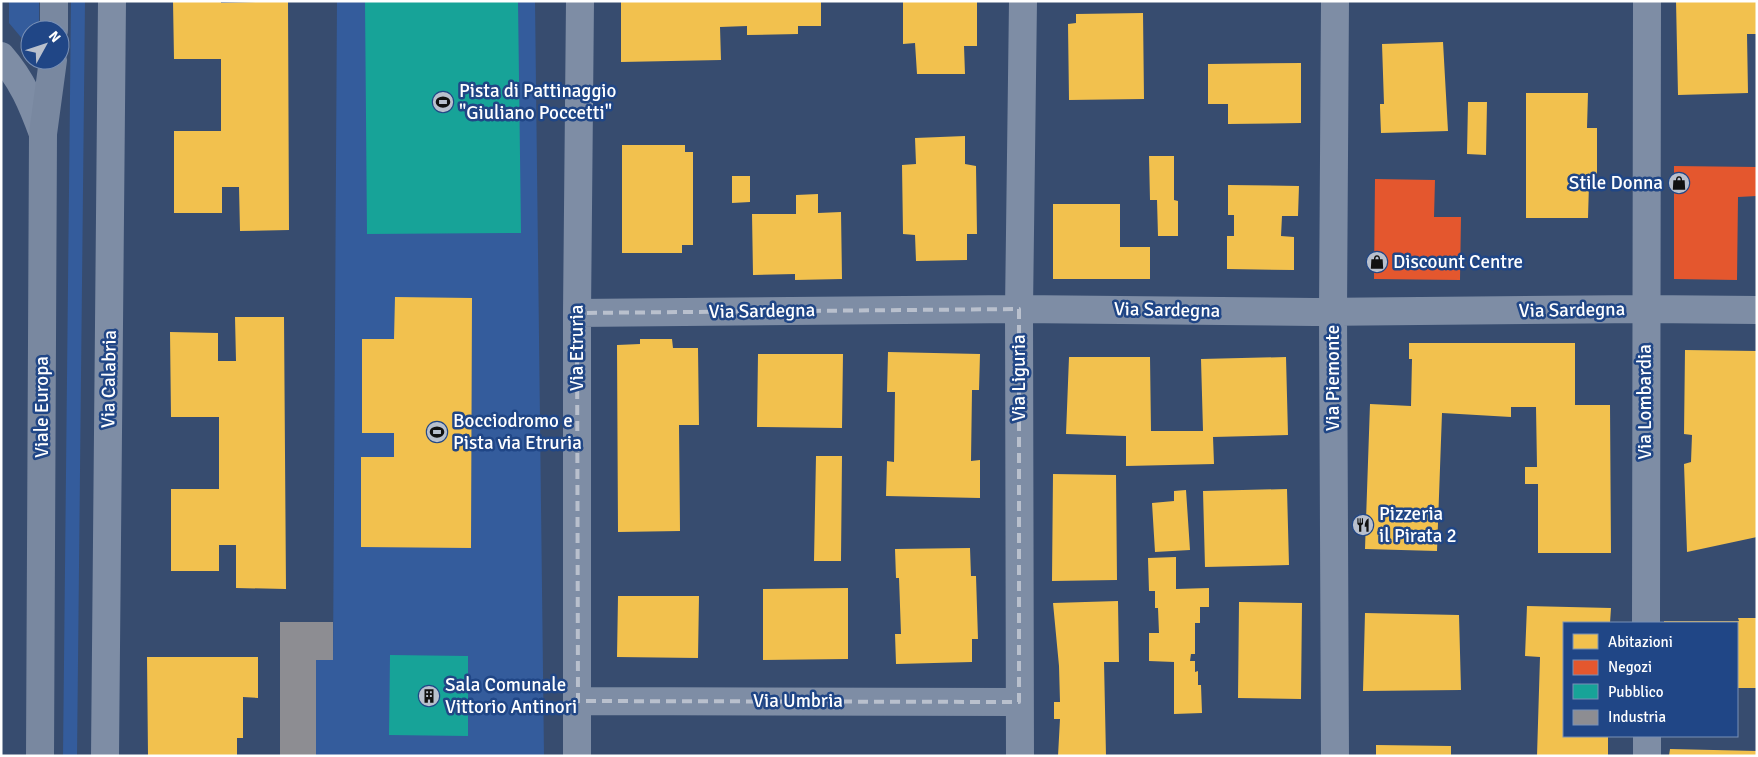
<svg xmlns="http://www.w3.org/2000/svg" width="1758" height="757" viewBox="0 0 1758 757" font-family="Signika,sans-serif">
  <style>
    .green { fill: #345c9c }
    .homes { fill: #f2c14e }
    .shops { fill: #e4572e }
    .public { fill: #17a398 }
    .industry { fill: #8d8d92 }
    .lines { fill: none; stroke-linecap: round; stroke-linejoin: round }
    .street { stroke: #7e8da5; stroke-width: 28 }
    .secondary { stroke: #7988a0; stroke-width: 28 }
    .marked { fill: none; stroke: #b9c0cd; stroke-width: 4; stroke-dasharray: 10 6; stroke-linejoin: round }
    .labels { text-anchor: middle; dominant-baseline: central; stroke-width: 5; stroke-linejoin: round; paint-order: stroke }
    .poi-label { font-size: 19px; fill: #fff; stroke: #204686; text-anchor: start }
    .street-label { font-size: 19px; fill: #fff; stroke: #204686 }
  </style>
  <rect width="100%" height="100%" fill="#374c6f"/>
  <!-- green -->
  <path class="green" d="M 9,1 L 39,1 L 39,30 L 30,30 L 30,48 L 9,23 Z
    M 71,1 L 85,1 L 77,756 L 63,756 Z
    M 337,1 L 535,1 L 544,756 L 316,756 L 316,660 L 333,660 Z"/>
  <!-- homes -->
  <path class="homes" d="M 173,1 L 221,1 L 221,3 L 288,1 L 289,230 L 240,231 L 239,187 L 222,187 L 222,213 L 174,213 L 174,131 L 221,131 L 221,59 L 174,59 Z
    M 621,1 L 821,1 L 821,26 L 798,26 L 798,34 L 747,35 L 747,26 L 720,27 L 721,60 L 621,62 Z
    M 903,1 L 977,1 L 977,46 L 964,46 L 965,74 L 917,74 L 915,43 L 903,44 Z
    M 1676,1 L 1757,1 L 1757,34 L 1747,34 L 1748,93 L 1678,95 Z
    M 1143,13 L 1144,99 L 1069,100 L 1068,24 L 1076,23 L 1076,14 Z
    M 1443,42 L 1448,131 L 1381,133 L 1380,107 L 1380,104 L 1384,104 L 1382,44 Z
    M 1301,63 L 1301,123 L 1228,124 L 1228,104 L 1208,104 L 1208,64 Z
    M 1526,93 L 1588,93 L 1587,128 L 1597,128 L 1597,185 L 1589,184 L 1588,218 L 1526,218 Z
    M 1468,102 L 1487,102 L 1486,155 L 1467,154 Z
    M 965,136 L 965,164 L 976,166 L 977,234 L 967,234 L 967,260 L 916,261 L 915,235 L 903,234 L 902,165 L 916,164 L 915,138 Z
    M 622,145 L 685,145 L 685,152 L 693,152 L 693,245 L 682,245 L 682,253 L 622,253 Z
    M 1149,156 L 1174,156 L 1174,200 L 1178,201 L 1178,236 L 1158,236 L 1157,200 L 1150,200 Z
    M 732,176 L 750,176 L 750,202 L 732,203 Z
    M 1228,185 L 1299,186 L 1298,216 L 1282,216 L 1281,236 L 1294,237 L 1294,270 L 1227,269 L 1227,236 L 1234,236 L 1234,215 L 1228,215 Z
    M 818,194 L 818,213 L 841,212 L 842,279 L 795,280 L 795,274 L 753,275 L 752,214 L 796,214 L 796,195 Z
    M 1053,204 L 1120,204 L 1120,247 L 1150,247 L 1150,279 L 1053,279 Z
    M 395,297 L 472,298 L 471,548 L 361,547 L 361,457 L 394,457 L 394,433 L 362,433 L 362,339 L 394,339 Z
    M 235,317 L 284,317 L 286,589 L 236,588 L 236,545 L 219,545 L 219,571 L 171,571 L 171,489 L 219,489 L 219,417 L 171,417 L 170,332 L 218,333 L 218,361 L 236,361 Z
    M 640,339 L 672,339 L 673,348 L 698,348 L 699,425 L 679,425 L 680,531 L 618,532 L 617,345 L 640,344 Z
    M 1409,343 L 1575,343 L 1575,405 L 1610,405 L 1611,553 L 1538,553 L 1538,484 L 1525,484 L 1525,467 L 1537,467 L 1536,407 L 1511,407 L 1511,417 L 1442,413 L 1437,551 L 1365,549 L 1370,404 L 1411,406 L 1412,359 L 1409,359 Z
    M 1685,350 L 1757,351 L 1757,537 L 1687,552 L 1684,464 L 1691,462 L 1692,435 L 1684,434 Z
    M 888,352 L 980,354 L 979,390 L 972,390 L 971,461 L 980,460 L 980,498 L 886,496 L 887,461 L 894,462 L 895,392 L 887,392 Z
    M 758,354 L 843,354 L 842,428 L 757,427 Z
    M 1069,357 L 1150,357 L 1151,431 L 1203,431 L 1201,359 L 1286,357 L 1288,435 L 1213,437 L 1214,464 L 1126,466 L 1126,436 L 1066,434 Z
    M 816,456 L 842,456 L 841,561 L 814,561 Z
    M 1053,474 L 1116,475 L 1117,580 L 1052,581 Z
    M 1287,489 L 1289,565 L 1205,567 L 1203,491 Z
    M 1186,490 L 1190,550 L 1155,552 L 1152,503 L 1174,501 L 1174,491 Z
    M 970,548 L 971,576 L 976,576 L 978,639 L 972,639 L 972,662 L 896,664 L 895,634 L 901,634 L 899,578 L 896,578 L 895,549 Z
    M 1176,557 L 1176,589 L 1209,588 L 1209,607 L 1200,607 L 1200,623 L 1195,623 L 1195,654 L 1191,654 L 1190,661 L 1195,661 L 1195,672 L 1198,671 L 1198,685 L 1201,685 L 1202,713 L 1174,714 L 1174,662 L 1149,661 L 1149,633 L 1159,633 L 1158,608 L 1155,608 L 1155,591 L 1149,591 L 1148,558 Z
    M 848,588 L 848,659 L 763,660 L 763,589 Z
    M 618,596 L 699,596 L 698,658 L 617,657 Z
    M 1118,601 L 1119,662 L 1104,662 L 1106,756 L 1058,756 L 1060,719 L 1054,719 L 1054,702 L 1060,702 L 1059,666 L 1053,603 Z
    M 1239,602 L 1302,603 L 1301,699 L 1238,698 Z
    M 1527,606 L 1611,608 L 1610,623 L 1564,623 L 1564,736 L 1608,736 L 1608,756 L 1537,756 L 1540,657 L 1525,656 Z
    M 1365,613 L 1459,615 L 1461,690 L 1363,691 Z
    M 1738,618 L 1757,618 L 1757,688 L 1737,688 L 1737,623 L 1664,623 L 1664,621 L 1739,621 Z
    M 147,657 L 258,657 L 258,698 L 243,697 L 243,738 L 237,738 L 237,756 L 148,756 Z
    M 1376,745 L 1451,746 L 1451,756 L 1376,756 Z
    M 1670,749 L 1757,751 L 1757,756 L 1669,756 Z"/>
  <!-- shops -->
  <path class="shops" d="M 1674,166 L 1757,167 L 1757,196 L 1738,197 L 1737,280 L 1674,279 Z
    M 1375,179 L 1435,180 L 1434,217 L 1461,217 L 1460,280 L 1374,279 Z"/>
  <!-- public -->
  <path class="public" d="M 365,1 L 518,1 L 521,233 L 367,234 Z
    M 390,655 L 468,656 L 468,736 L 389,735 Z"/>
  <!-- industry -->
  <path class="industry" d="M 280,622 L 333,622 L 333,660 L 316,660 L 316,756 L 280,756 Z"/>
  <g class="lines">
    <!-- street -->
    <path class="street" d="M 1,56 C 22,80 32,104 43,134
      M 577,313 L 1019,309 L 1314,312 L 1645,309 L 1757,310
      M 1646,623 L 1647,1
      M 578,701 L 1019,702
      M 1647,736 L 1647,756
      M 105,756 L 112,1
      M 577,756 L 577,313 L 580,1
      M 1020,756 L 1019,309 L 1023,1
      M 1335,756 L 1333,312 L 1335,1"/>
    <!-- secondary -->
    <path class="secondary" d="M 54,30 L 54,1
      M 40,756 L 43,134 L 53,60"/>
  </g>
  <!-- marked area -->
  <path class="marked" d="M 1019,309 L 1019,702 L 578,701 L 577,313 Z"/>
  <!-- icons -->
  <defs>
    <g id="stadium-disc" transform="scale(1.125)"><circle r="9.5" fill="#b9c0cd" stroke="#204686"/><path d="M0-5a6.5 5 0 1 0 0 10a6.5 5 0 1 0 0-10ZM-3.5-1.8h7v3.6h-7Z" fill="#111"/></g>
    <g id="shop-disc" transform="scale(1.125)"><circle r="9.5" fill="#b9c0cd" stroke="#204686"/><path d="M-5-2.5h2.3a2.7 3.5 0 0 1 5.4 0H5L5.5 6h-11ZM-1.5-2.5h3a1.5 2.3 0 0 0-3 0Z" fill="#111"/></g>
    <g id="restaurant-disc" transform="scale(1.125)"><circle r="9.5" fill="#b9c0cd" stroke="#204686"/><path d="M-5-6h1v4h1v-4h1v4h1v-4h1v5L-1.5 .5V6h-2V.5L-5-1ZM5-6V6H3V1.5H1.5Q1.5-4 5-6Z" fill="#111"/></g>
    <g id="building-disc" transform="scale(1.125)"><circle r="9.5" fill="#b9c0cd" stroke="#204686"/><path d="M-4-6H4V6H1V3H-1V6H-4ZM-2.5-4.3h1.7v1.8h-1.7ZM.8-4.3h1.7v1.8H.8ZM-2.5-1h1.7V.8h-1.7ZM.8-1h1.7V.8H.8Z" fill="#111"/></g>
  </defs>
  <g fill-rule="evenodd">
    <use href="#stadium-disc" x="443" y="102"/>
    <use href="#shop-disc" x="1679" y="183"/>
    <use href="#shop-disc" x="1377" y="262"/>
    <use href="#stadium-disc" x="437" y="432"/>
    <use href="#restaurant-disc" x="1363" y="525"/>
    <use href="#building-disc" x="429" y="696"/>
  </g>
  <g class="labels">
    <!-- poi labels -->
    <g class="poi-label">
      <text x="459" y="91">Pista di Pattinaggio<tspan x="459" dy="22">"Giuliano Poccetti"</tspan></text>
      <text x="1663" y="183" text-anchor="end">Stile Donna</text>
      <text x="1393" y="262">Discount Centre</text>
      <text x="453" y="421">Bocciodromo e<tspan x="453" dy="22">Pista via Etruria</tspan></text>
      <text x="1379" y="514">Pizzeria<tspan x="1379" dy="22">il Pirata 2</tspan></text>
      <text x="445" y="685">Sala Comunale<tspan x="445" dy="22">Vittorio Antinori</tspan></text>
    </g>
    <!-- street labels -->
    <g class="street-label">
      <text transform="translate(1167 310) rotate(1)">Via Sardegna</text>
      <text transform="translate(1572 310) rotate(-1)">Via Sardegna</text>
      <text transform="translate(762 311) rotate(-1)">Via Sardegna</text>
      <text transform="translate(577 348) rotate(-90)">Via Etruria</text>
      <text transform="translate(1019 378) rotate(-90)">Via Liguria</text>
      <text transform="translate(1333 378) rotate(-90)">Via Piemonte</text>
      <text transform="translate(109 379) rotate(-89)">Via Calabria</text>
      <text transform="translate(1645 402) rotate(-90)">Via Lombardia</text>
      <text transform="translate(42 407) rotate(-90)">Viale Europa</text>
      <text x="798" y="701">Via Umbria</text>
    </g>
  </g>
  <!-- border -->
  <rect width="1758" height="757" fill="none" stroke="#ffffff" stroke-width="5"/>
  <!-- legend -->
  <rect x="1563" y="622" width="175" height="115" fill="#204686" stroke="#7990b6"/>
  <rect x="1573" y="634" width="25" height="15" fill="#f2c14e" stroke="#7990b6"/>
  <text x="1608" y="647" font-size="15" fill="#ffffff">Abitazioni</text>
  <rect x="1573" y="660" width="25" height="15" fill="#e4572e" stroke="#7990b6"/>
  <text x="1608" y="672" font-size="15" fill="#ffffff">Negozi</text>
  <rect x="1573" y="684" width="25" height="15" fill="#17a398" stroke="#7990b6"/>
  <text x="1608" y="697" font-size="15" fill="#ffffff">Pubblico</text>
  <rect x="1573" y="710" width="25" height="15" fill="#8d8d92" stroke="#7990b6"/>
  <text x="1608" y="722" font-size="15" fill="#ffffff">Industria</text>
  <!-- north arrow -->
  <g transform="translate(45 45) rotate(50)"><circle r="24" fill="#204686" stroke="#7990b6"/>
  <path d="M0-4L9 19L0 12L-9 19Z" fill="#b9c0cd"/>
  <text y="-8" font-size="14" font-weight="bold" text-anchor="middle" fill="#ffffff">N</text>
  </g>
</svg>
